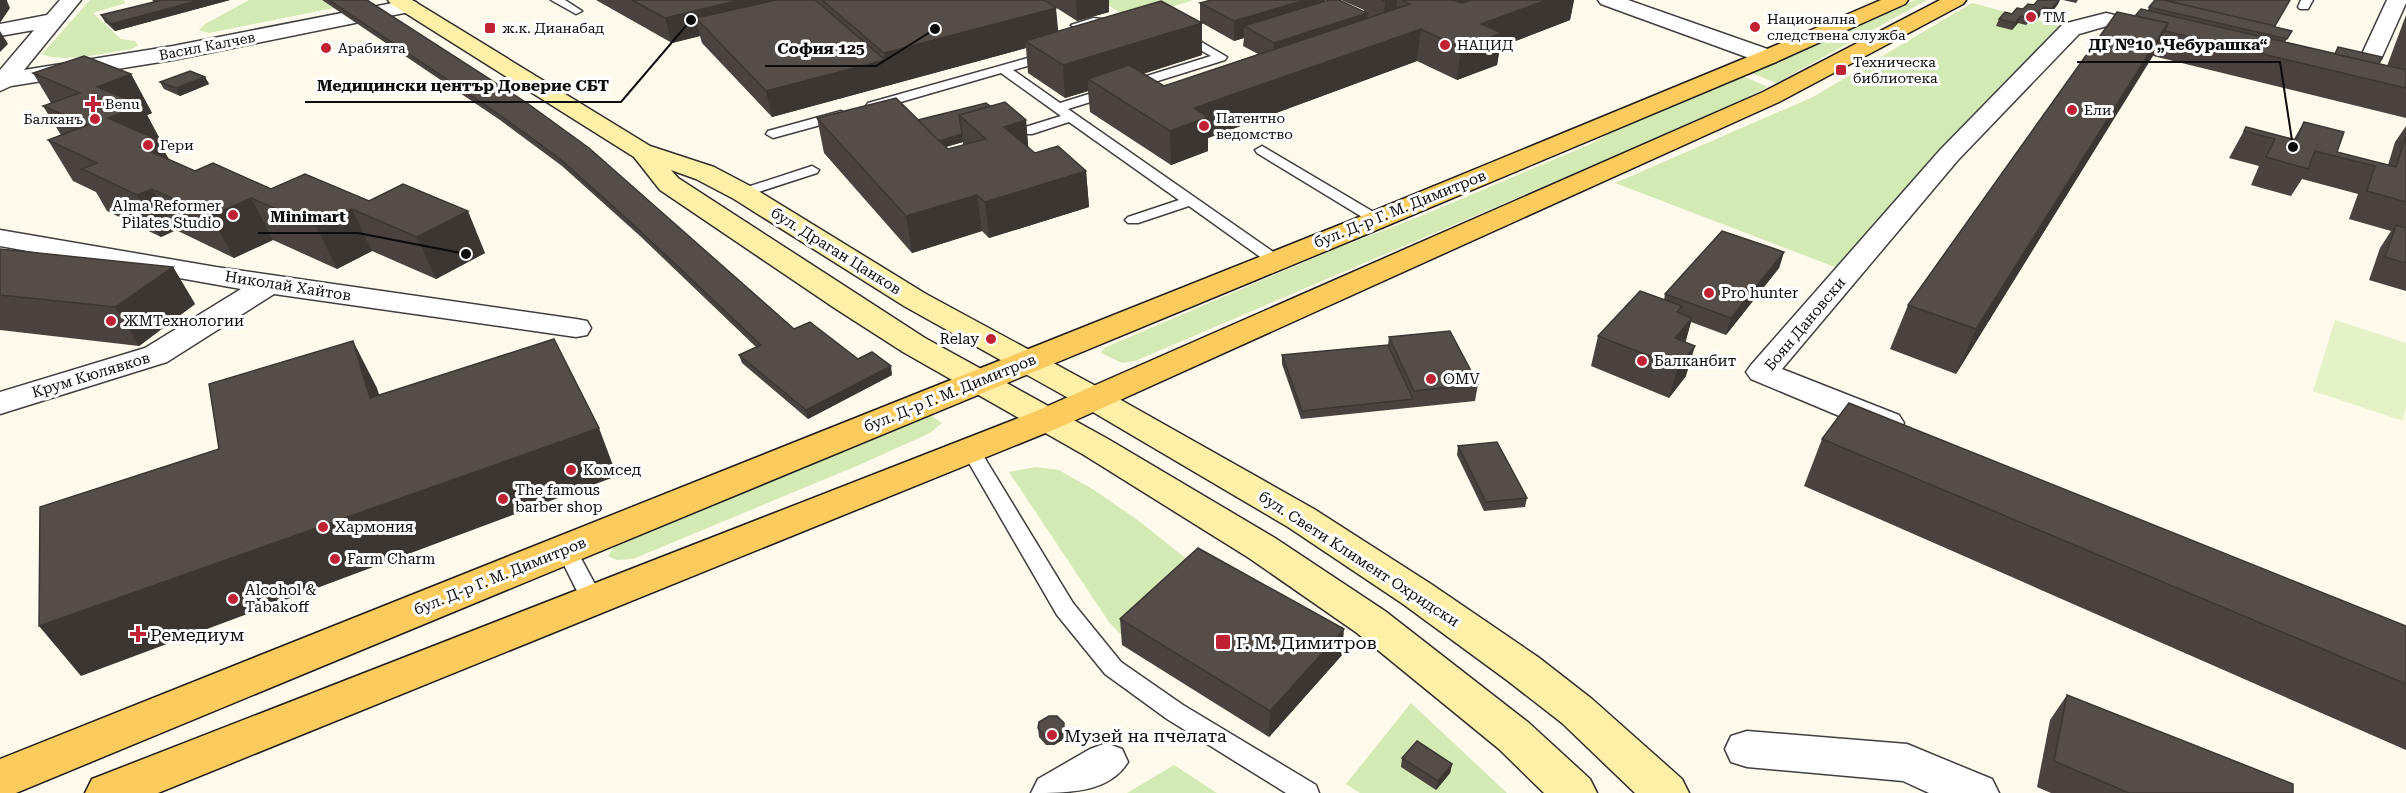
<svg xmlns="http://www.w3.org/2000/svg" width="2406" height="793" font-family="'Roboto Serif',serif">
  <rect width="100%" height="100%" fill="#fffaec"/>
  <g fill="#d4eab5">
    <path d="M90 0H123L126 3 93 13 121 39 135 41 138 45 132 49C109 52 62 64 42 54Z"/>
    <polygon points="249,0 322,0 334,8 209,33 199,30 205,24"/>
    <polygon points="1099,0 1194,0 1131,19"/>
    <polygon points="1915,0 1927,0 1776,83 1747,71"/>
    <polygon points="1972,3 2071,29 1848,272 1615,183 1813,97"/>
    <polygon points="1738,74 1768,87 1713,114 1135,361 1122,363 1101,353 1104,348 1335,249 1421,216 1593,143 1625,124"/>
    <polygon points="929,414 942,423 930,433 859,465 633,559 617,560 608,556 613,548 629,536"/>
    <polygon points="1036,467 1059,470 1094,490 1139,521 1193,564 1120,634 1109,622 1009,472"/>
    <polygon points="1411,703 1507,793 1360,793 1346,784"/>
    <polygon points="1174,765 1217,793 1127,793"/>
  </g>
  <polygon fill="#e5f1c7" points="2335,320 2406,343 2406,407 2403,421 2313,391"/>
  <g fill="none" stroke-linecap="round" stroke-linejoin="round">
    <g stroke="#3f3f3f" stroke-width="3">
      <g id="lane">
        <polygon points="551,0 565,0 582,11 576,14"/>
        <polygon points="2301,0 2313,0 2308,9 2300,9 2298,7"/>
        <polygon points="1093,18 1111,20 1117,23 1111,26 1093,24 1077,29 1071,25"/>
        <polygon points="1181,30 1227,57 1225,60 1068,109 1282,258 1284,261 1282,264 1270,264 1189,206 1138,223 1128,223 1125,220 1128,217 1179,200 1069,122 1032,134 1022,134 1020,131 1022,128 1061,116 1001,73 873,110 866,106 868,103 1049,52 1055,56 1053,59 1013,70 1060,103 1211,56 1177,37 1177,31"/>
        <polygon points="841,111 848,115 846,118 773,138 766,134 768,131"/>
        <polygon points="1262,146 1382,217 1385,220 1382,223 1372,223 1257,153 1255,150"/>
        <polygon points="812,166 819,170 817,173 743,197 736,193 738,190"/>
        <polygon points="971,445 978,447 1073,603 1121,662 1183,705 1316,785 1319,793 1286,793 1167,719 1105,674 1057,615 962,451 964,447"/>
        <polygon points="566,542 573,544 576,549 604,601 601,607 593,609 585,607 556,549 559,544"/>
      </g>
    </g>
    <g stroke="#3f3f3f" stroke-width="3">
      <g id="street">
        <polygon points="60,0 81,0 24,70 173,46 408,0 416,2 419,6 416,10 409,12 173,60 11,86 0,91 0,70 34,30 0,36 0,24 47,15"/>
        <polygon points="1598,0 1628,0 1776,52 1779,57 1776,62 1768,64 1760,62 1601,4"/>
        <polygon points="2387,0 2406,0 2406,3 2381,59 2373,61 2365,59 2362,54"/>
        <polygon points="2106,13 2163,26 2166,31 2163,36 2155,37 2107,26 2079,34 1958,160 1782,369 1899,415 1904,423 1899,431 1887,434 1875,431 1751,379 1746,372 1751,365 1940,150 2063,24"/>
        <polygon points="0,230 216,267 576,319 587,321 591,328 587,335 576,337 274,294 167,362 0,414 0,392 145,348 241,289 0,246"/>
        <polygon points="1747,731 1907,744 1992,779 1999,793 1929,793 1903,781 1747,767 1731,762 1725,749 1731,736"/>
        <path d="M1106 743 1122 749 1128 762C1109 793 1068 793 1031 793L1038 779 1090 749Z"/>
      </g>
    </g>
    <g stroke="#2e2e2e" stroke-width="3">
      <polygon id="secondary" points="388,0 412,0 650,146 714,167 752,187 926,294 1105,391 1314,509 1431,584 1538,657 1592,699 1682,779 1689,793 1635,793 1562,723 1508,681 1403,604 1288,527 1081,405 904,306 734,199 696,179 671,170 678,178 925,338 1108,439 1275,538 1385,611 1529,723 1590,779 1597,793 1544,793 1499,749 1357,633 1249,558 1084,455 903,352 836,309 660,190 634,157 391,4"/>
    </g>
    <g stroke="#1d1d1d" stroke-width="3">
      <g id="primary">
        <polygon points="1881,0 1908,0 1905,4 1776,62 1367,234 16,793 0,793 0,759 1347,222 1760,52"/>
        <polygon points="1940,0 1966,0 1963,4 1779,102 1058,428 158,793 85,793 92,779 1034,412 1763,92"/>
      </g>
    </g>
    <use href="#lane" fill="#fff" fill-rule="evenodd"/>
    <use href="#street" fill="#fff" fill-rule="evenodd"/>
    <use href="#secondary" fill="#ffefa7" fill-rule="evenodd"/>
    <use href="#primary" fill="#fccb5e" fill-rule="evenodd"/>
  </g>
  <g fill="#49423e" fill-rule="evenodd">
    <polygon points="152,0 230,0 115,31 105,22 101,15 154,2"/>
    <polygon points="322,0 367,0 794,329 892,375 808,419 742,363 739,355 756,347 640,236 562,166 500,120"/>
    <path d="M596 0H1109V12L1077 21 1052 5 1058 31 1200 22V3L1211 0H1325V1L1364 12V10L1341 0H1574L1570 20 1500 47 1497 65 1457 80 1417 61 1208 138V151L1171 165 1090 112 1088 91 1065 98 1028 73 1026 48 772 117 702 43 700 36 672 43ZM1202 23 1234 41 1244 38 1243 46 1258 54 1164 86 1143 74 1202 55Z"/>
    <polygon points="2063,0 2078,0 2076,3"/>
    <polygon points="2058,4 2049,16 2041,14 2037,20 2031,19 2026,25 2018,23 2012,30 1996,26 1999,19 2034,5"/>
    <polygon points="2149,7 2275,27 2292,31 2285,42 2334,54 2338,47 2379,64 2387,66 2406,15 2406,118 2153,56 1956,374 1890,349 1908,305 2135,16 2148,10"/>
    <polygon points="33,73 131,74 152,113 147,115 163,145 161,146 169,159 195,171 271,189 305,174 485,253 436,279 372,251 337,269 273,240 234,258 176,230 161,237 107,211 96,192 73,181 48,140 61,135 43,106 51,103"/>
    <polygon points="205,77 209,84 180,96 164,89 160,82"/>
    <path d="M990 106 1026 120 1028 148 1035 153 1086 171 1089 207 989 238 982 231 912 253 824 153 817 118 918 120ZM963 142V145L948 149 946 147Z"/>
    <polygon points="2304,122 2337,152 2388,165 2395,142 2406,126 2406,291 2369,280 2380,248 2391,231 2349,219 2358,194 2302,179 2291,196 2251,185 2259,166 2229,158 2246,127 2294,139"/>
    <polygon points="0,249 173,267 195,304 139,346 0,330"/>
    <polygon points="1784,252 1779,268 1726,335 1691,322 1685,342 1686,376 1669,398 1591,366 1598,336 1664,300 1665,294"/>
    <polygon points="1389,337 1478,384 1475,401 1301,419 1282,364 1282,355 1388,345"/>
    <polygon points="1822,439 2406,626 2406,750 1804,486"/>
    <polygon points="1458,446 1527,498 1525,507 1484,511 1457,455"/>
    <polygon points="1120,619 1342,655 1269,737 1122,645"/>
    <polygon points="2067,695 2293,793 2051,793 2037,787 2050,720"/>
    <polygon points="1064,723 1065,733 1064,739 1054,745 1046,745 1039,737 1038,728"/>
    <polygon points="1402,758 1452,764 1450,773 1436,790 1401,767"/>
  </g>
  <g fill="#3c3632">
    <polygon points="0,0 7,0 7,1 10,8 0,23"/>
    <polygon points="200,0 230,0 115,31 111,24"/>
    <polygon points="740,0 808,0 696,18 700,36 672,43 665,18"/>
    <polygon points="1076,0 1109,0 1109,12 1077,21"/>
    <polygon points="1305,0 1325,0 1324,13 1244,26 1244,38 1234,41 1234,21"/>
    <polygon points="1381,0 1397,0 1394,29 1382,33 1385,2"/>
    <polygon points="1441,0 1492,0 1438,26"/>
    <polygon points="1547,0 1574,0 1570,20 1500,47 1497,65 1457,80 1461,48 1481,24"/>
    <polygon points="2059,0 2060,0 2058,4 2049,16 2051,9"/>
    <polygon points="2044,7 2041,14 2037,20 2039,13"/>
    <polygon points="1056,8 1059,39 1025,41 1026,48 890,85 884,53"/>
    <polygon points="2034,12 2031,19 2026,25 2029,18"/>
    <polygon points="1367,13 1365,33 1274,63 1274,43"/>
    <polygon points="2021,16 2018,23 2012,30 2015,23"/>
    <polygon points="1202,23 1202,55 1101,87 1088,79 1088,91 1065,98 1063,65"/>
    <polygon points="2168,23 2150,60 1956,374 1976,329"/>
    <polygon points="1421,29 1417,61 1208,138 1208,151 1171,165 1170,131 1194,108"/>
    <polygon points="0,31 8,44 0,52"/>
    <polygon points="885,60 890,85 772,117 766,91"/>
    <polygon points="131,74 152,113 147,115 163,145 161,146 180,180 108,118 97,87"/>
    <polygon points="205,77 209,84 180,96 176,88"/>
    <polygon points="1026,120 1029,155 976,130"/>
    <polygon points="962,134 963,142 927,152 926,144"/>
    <polygon points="1086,171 1089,207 989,238 985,202"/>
    <polygon points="152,189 176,230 161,237 137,195"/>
    <polygon points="977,195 982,231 912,253 906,216"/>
    <polygon points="251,198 273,240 234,258 211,216"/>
    <polygon points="352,209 372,251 337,269 316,226"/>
    <polygon points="468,211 485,253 436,279 417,237"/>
    <polygon points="1784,252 1779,268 1726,335 1731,318"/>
    <polygon points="173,267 195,304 139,346 115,307"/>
    <polygon points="1692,318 1684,348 1675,338"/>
    <polygon points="353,341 377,388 395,446 370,398"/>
    <polygon points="1695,346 1686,376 1669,398 1678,367"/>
    <polygon points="891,366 892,375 808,419 806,410"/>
    <polygon points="599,428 617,476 81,676 39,626"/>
    <polygon points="1344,629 1342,655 1269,737 1270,711"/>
    <polygon points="1064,723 1065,733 1064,739 1054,745 1053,736"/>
    <polygon points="1452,764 1450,773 1436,790 1438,781"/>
  </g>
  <g fill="#554d48" stroke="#3c3632" stroke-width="1.5">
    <polygon points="157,0 200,0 111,24 101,15 158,1"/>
    <polygon points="329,0 367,0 527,103 589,148 794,329 810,322 858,359 872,352 891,366 806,410 739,355 761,345 637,228 559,158 497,113"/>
    <polygon points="632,0 740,0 665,18"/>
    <polygon points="776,0 815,0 885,60 766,91 696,18"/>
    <polygon points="822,0 1044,0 1056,8 884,53"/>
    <polygon points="1211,0 1305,0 1234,21 1200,3"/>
    <polygon points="1329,0 1339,0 1367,13 1274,43 1244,26"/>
    <polygon points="1402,0 1454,0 1462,3 1472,0 1547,0 1481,24 1502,33 1461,48 1421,29 1194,108 1208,117 1170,131 1088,79 1129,65 1164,86 1410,4"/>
    <polygon points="2038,0 2059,0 2051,9 2044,7 2039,13 2034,12 2029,18 2021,16 2015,23 1999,19 2005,12 2012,14 2017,8 2023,9 2028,4 2034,5"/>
    <polygon points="2155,0 2164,0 2275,25 2275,27 2292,31 2287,39 2149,7"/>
    <polygon points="2164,0 2290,0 2275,26"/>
    <polygon points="1161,1 1202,23 1063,65 1025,41"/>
    <polygon points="2141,9 2406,70 2406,88 2165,31 2168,23 2135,16"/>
    <polygon points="2117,12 2168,23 1976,329 1908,305"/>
    <polygon points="2338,47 2382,57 2379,64 2335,54"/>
    <polygon points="84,56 131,74 97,87 142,105 108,118 158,140 140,147 195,171 213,163 271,189 305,174 369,201 403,184 468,211 417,237 352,209 316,226 251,198 211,216 152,189 137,195 82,169 97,163 48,140 88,125 43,106 80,93 33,73"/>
    <polygon points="190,71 205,77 176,88 160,82"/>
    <polygon points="896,98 948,149 986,139 959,115 1005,102 1026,120 1004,127 1035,153 1058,146 1086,171 985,202 977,195 906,216 817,118"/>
    <polygon points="986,103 990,106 959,115 962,134 939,141 918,120"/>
    <polygon points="2304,122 2344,132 2337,152 2396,167 2406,136 2406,202 2367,191 2375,166 2315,151 2308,169 2266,157 2275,139 2244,131 2246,127 2296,140"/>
    <polygon points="2396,225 2406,228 2406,263 2385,257"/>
    <polygon points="1722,231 1784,252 1731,318 1665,294"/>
    <polygon points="0,249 173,267 115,307 0,295"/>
    <polygon points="1640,291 1682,306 1677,312 1692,318 1675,338 1695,346 1678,367 1598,336"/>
    <polygon points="1450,331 1478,384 1414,391 1389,337"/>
    <polygon points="554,339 599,428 39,626 40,507 219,449 209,384 353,341 370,398"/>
    <polygon points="1388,345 1413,399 1302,411 1282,355"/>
    <polygon points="1849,403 2406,626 2406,684 1822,439"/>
    <polygon points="1497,442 1527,498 1486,502 1458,446"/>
    <polygon points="1198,548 1344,629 1270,711 1120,619"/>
    <polygon points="2067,695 2293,784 2293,793 2129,793 2054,761"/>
    <polygon points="1049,716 1057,716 1064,723 1063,730 1053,736 1045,736 1038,728 1039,722"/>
    <polygon points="1417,741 1452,764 1438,781 1402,758"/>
  </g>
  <g fill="#c02133" stroke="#fff" stroke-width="2">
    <circle cx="2031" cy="17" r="6"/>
    <circle cx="1755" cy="27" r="6"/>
    <rect x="484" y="22" width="12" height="12" rx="3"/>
    <circle cx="1445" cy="45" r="6"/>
    <circle cx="326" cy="48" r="6"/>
    <rect x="1835" y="64" width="12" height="12" rx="3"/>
    <path d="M90 95h6v6h6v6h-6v6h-6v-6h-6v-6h6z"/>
    <circle cx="2072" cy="110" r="6"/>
    <circle cx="95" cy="119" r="6"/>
    <circle cx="1204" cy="126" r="6"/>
    <circle cx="148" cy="145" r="6"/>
    <circle cx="233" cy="215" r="6"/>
    <circle cx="1709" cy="293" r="6"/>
    <circle cx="111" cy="321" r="6"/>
    <circle cx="991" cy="339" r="6"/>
    <circle cx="1642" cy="361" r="6"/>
    <circle cx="1431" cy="379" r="6"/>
    <circle cx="571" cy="470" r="6"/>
    <circle cx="503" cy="499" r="6"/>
    <circle cx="323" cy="527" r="6"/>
    <circle cx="335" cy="559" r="6"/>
    <circle cx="233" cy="599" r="6"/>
    <path d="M135 625h6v6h6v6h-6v6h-6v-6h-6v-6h6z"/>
    <rect x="1215" y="634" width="16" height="16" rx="3"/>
    <circle cx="1052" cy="735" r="6"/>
  </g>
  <g text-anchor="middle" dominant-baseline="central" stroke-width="6" stroke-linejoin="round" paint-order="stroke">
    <g font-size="14" fill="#0c0c0c" stroke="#fff" text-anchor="start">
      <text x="2043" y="17">TM</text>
      <text x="1767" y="19">Национална<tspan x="1767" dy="16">следствена служба</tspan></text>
      <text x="502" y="28">ж.к. Дианабад</text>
      <text x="1457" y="45">НАЦИД</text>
      <text x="338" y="48">Арабията</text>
      <text x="1853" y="62">Техническа<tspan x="1853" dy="16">библиотека</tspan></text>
      <text x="105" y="104">Benu</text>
      <text x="2084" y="110">Ели</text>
      <text x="1216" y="118">Патентно<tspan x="1216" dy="16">ведомство</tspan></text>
      <text x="83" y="119" text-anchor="end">Балканъ</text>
      <text x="160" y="145">Гери</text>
    </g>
    <g font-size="14" fill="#0c0c0c" stroke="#fff">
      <text transform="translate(207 46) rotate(-11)">Васил Калчев</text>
    </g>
    <g font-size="15" fill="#0c0c0c" stroke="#fff" text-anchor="start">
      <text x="221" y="206" text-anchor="end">Alma Reformer<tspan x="221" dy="17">Pilates Studio</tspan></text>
      <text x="1721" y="293">Pro hunter</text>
      <text x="123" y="321">ЖМТехнологии</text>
      <text x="979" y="339" text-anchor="end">Relay</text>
      <text x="1654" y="361">Балканбит</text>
      <text x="1443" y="379">OMV</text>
      <text x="583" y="470">Комсед</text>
      <text x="515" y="490">The famous<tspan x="515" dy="17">barber shop</tspan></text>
      <text x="335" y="527">Хармония</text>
      <text x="347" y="559">Farm Charm</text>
      <text x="245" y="590">Alcohol &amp;<tspan x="245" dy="17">Tabakoff</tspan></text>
    </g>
    <g font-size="15" fill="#0c0c0c" stroke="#fff">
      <text transform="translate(1400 209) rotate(-22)">бул. Д-р Г. М. Димитров</text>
      <text transform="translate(836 251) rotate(32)">бул. Драган Цанков</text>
      <text transform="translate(288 286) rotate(9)">Николай Хайтов</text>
      <text transform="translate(1805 324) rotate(-50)">Боян Дановски</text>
      <text transform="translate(91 375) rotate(-17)">Крум Кюлявков</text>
      <text transform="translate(950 393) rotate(-22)">бул. Д-р Г. М. Димитров</text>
      <text transform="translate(1359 559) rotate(33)">бул. Свети Климент Охридски</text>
      <text transform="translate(500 576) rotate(-22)">бул. Д-р Г. М. Димитров</text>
    </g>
    <g font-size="18" fill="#0c0c0c" stroke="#fff" text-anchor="start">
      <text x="150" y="634">Ремедиум</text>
      <text x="1236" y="642">Г. М. Димитров</text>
      <text x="1064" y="735">Музей на пчелата</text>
    </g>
  </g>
  <path fill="none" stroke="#0c0c0c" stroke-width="2" d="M2293 147L2280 62H2077M935 29L876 66H765M691 20L621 102H305M466 254L358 233H258"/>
  <g fill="#0c0c0c" stroke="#fff" stroke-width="2">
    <circle cx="2293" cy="147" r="6"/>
    <circle cx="935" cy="29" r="6"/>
    <circle cx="691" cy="20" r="6"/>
    <circle cx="466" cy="254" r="6"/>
  </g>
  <g font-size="16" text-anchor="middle" font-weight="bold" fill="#0c0c0c" stroke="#fff" stroke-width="6" stroke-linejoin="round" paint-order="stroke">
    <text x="2178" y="50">ДГ №10 „Чебурашка“</text>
    <text x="821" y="54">София 125</text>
    <text x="463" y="91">Медицински център Доверие СБТ</text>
    <text x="308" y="222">Minimart</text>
  </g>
</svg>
